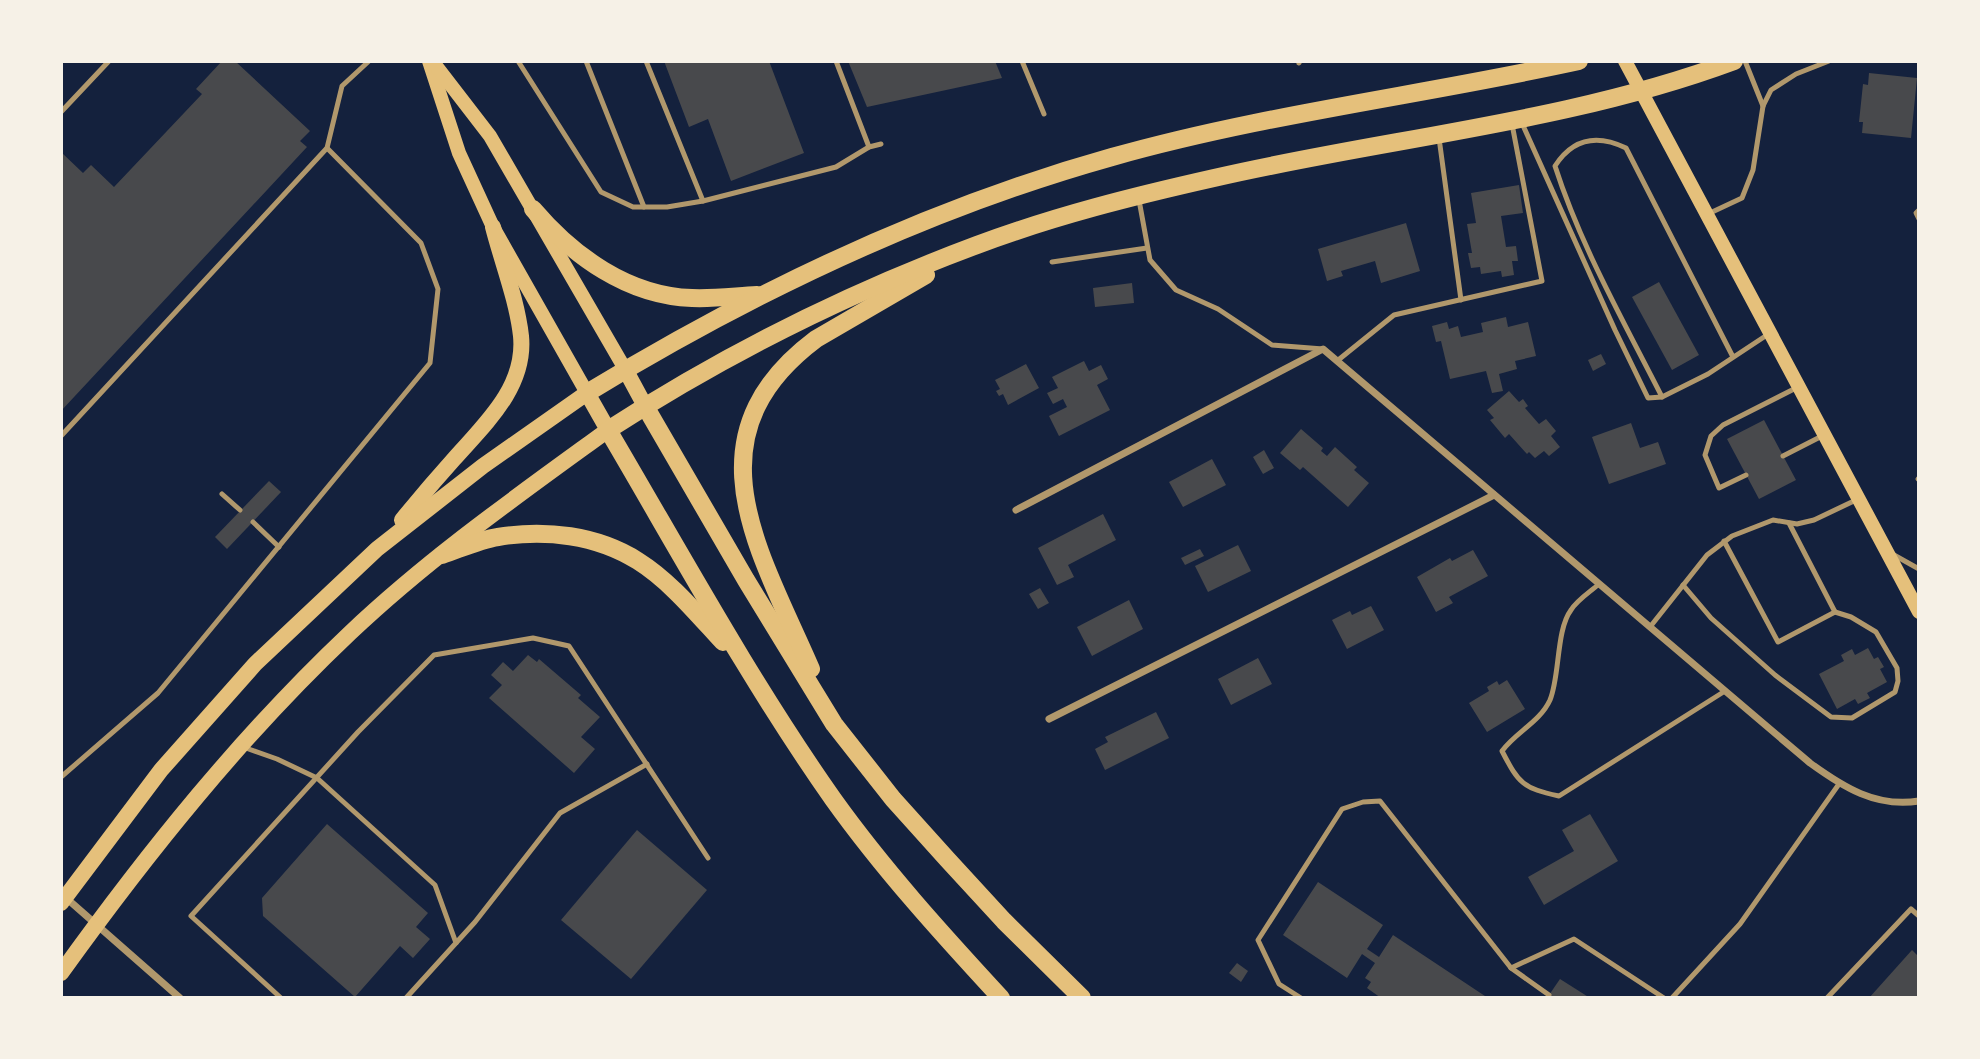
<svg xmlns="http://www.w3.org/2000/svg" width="1980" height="1059" font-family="Barlow,sans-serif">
  <rect width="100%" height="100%" fill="#14213d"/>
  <g fill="#48494c">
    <polygon points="222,61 235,61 310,131 300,141 307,147 61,411 61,152 83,173 91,165 114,187 202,94 196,89"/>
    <polygon points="664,61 769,61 804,153 731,181 708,119 689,127"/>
    <polygon points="848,61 995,61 1002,78 867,107"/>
    <polygon points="1869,73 1917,78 1911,138 1862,133 1863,122 1859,122 1863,84 1868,85"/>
    <polygon points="1519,185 1523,213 1501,216 1506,247 1516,246 1518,261 1512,261 1514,275 1502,277 1501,271 1481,274 1480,267 1471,268 1468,253 1472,253 1467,224 1476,223 1471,193"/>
    <polygon points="1406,223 1420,271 1381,283 1375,261 1341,271 1343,276 1327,281 1318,249"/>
    <polygon points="1659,282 1699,355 1672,370 1632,297"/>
    <polygon points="1132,283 1134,303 1095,307 1093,288"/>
    <polygon points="1506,317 1508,327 1528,322 1536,356 1515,361 1517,369 1499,374 1503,391 1492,393 1486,371 1450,379 1441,341 1436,342 1432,326 1447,322 1449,329 1458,326 1461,337 1483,332 1481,323"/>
    <polygon points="1601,354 1606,364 1593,371 1588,360"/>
    <polygon points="1084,361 1089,371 1101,365 1108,379 1097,385 1110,410 1059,436 1049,416 1067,407 1063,399 1053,404 1047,393 1058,388 1052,377"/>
    <polygon points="1026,364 1039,388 1008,405 1003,394 999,396 996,391 1000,389 995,380"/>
    <polygon points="1509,391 1519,402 1523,399 1528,406 1525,408 1539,424 1546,419 1556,431 1551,436 1560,447 1549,456 1544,451 1535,458 1529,452 1527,454 1509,434 1505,438 1490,420 1494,418 1487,410"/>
    <polygon points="1764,420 1796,480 1759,499 1727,439"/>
    <polygon points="1631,423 1640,448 1658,442 1666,464 1609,484 1592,437"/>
    <polygon points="1301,429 1323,448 1321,451 1327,456 1335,447 1357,467 1354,470 1369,483 1348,507 1303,467 1300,470 1280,453"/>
    <polygon points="1264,450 1274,468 1263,474 1253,457"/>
    <polygon points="1212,459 1226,485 1183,507 1169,482"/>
    <polygon points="269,481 281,492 227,549 215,537"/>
    <polygon points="1103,514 1116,540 1068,565 1074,577 1057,585 1038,548"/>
    <polygon points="1238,545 1251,571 1208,592 1195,566"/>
    <polygon points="1200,549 1204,556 1185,565 1181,558"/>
    <polygon points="1473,550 1488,576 1449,597 1453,603 1436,612 1417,577 1450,558 1452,561"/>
    <polygon points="1040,588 1049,603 1038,609 1029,594"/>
    <polygon points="1129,600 1143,629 1092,656 1077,627"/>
    <polygon points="1371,606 1384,630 1347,649 1332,620 1350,611 1352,615"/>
    <polygon points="1868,648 1874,659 1878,657 1884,667 1880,669 1887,682 1867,693 1870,698 1858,704 1855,699 1837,709 1819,674 1844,661 1841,655 1852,649 1855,655"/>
    <polygon points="528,655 537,662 539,659 581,695 578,698 600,717 581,737 595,749 574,773 489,698 502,685 491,675 503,662 513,671"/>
    <polygon points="1258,658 1272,684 1231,705 1218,679"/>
    <polygon points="1507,680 1525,709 1487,732 1469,703 1489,691 1487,687 1497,681 1499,685"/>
    <polygon points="1156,712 1169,738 1105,770 1095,749 1108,742 1105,737"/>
    <polygon points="1590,814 1618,861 1544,905 1528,877 1574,851 1562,830"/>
    <polygon points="327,824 428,913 416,927 430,939 413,958 400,946 355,997 263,916 262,898"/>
    <polygon points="637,830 707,890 631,979 561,920"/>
    <polygon points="1318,882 1383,925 1367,949 1379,957 1393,935 1488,998 1381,998 1367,988 1371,982 1365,978 1375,963 1362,954 1347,978 1283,935"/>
    <polygon points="1912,950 1919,957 1919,998 1869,998"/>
    <polygon points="1237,963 1248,971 1241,982 1229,973"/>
    <polygon points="1560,979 1590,998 1547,998"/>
  </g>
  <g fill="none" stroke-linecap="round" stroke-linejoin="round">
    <g stroke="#b1986c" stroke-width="5">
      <polyline points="518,61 601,192 633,207 667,207 703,201 836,167 869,147 881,144"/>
      <polyline points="586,61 644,207"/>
      <polyline points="646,61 703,201"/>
      <polyline points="836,61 869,147"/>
      <polyline points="1022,61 1044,114"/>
      <polyline points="1745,61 1763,106"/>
      <polyline points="1299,63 1300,61"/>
      <polyline points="61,112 109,61"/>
      <polyline points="1521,121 1615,330 1648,398 1662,397"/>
      <polyline points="1439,138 1461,300"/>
      <polyline points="1139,200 1150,260 1176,290 1218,309 1272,345 1323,349"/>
      <polyline points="1919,210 1916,213 1919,219"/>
      <polyline points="1710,213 1742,198 1753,170 1763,106 1771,90 1796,74 1829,61"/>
      <polyline points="1052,262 1147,248"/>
      <path d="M1733 357 1626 148C1597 134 1573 138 1555 166 1581 247 1624 322 1662 397L1708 374 1770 333"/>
      <polyline points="1337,361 1394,315 1542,281 1512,124"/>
      <polyline points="61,436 327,148 342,86 369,61"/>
      <polyline points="1783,456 1824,435"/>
      <polyline points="1746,475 1719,488 1705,455 1711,436 1723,425 1798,387"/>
      <polyline points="1918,479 1919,478"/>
      <polyline points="222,494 240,510"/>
      <polyline points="253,522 279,547"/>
      <polyline points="1724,541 1778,642 1835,612 1789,523"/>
      <polyline points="1894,555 1919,569"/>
      <path d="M1599 584C1590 592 1577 600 1571 610 1556 630 1560 676 1550 700 1540 722 1516 732 1502 751 1519 784 1523 788 1559 796L1725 691"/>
      <polyline points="1683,585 1711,618 1775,675 1831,717 1852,718 1895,692 1898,681 1897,668 1876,632 1851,617 1835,612"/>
      <polyline points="1650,627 1707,555 1732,536 1773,520 1797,524 1814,520 1856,500"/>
      <polyline points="243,747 277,759 317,778 435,885 456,943"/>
      <polyline points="61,777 158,693 430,363 438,289 421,243 327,148"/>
      <polyline points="1511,968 1549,995"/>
      <polyline points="281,998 191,916 358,732 434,655 533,638 569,646 708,858"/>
      <polyline points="406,998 475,922 560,813 647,764"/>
      <polyline points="1301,998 1279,984 1258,940 1342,809 1363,802 1380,801 1511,968 1574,939 1664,998"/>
      <polyline points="1672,998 1740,924 1839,784"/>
      <polyline points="1827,998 1911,909 1919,916"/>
    </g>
    <g stroke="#b1986c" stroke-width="7">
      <path d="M1016 510 1323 349 1810 763C1843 787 1876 808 1919 801"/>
      <polyline points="1049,719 1494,495"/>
      <polyline points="65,897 180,998"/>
    </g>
    <g stroke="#e5c07b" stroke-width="14">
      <polyline points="429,61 459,153 493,227 587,393"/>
      <polyline points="1625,61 1919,612"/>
      <polyline points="433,62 490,136 625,369"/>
    </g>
    <g stroke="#e5c07b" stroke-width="16">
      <polyline points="625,369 645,406"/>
      <path d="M402 520C419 499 436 479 454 459 485 424 526 387 521 336 517 300 502 262 493 227"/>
      <path d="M61 903 161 770 255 664 377 549 483 466 587 393 608 430C520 494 429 558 350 633 241 736 148 852 61 973"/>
    </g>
    <g stroke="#e5c07b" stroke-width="18">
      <path d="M533 209C573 256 628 296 692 298 714 299 736 296 757 295"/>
      <path d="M587 393C751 293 926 209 1112 157 1264 114 1424 95 1579 61"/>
      <polyline points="645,406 746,580 834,724 893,799 947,859 1004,921 1082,998"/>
      <path d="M442 555C460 549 479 540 498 537 545 529 597 535 638 561 670 581 697 614 723 642"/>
      <path d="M811 669C760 551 685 437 816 339L926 275"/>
      <path d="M1001 998C942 934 883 869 833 799 750 681 681 554 608 430 724 355 848 293 977 245 1054 216 1134 196 1214 178 1386 138 1567 123 1734 61"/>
    </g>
  </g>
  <rect width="1980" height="1059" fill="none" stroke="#f6f1e7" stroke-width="126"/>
</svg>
